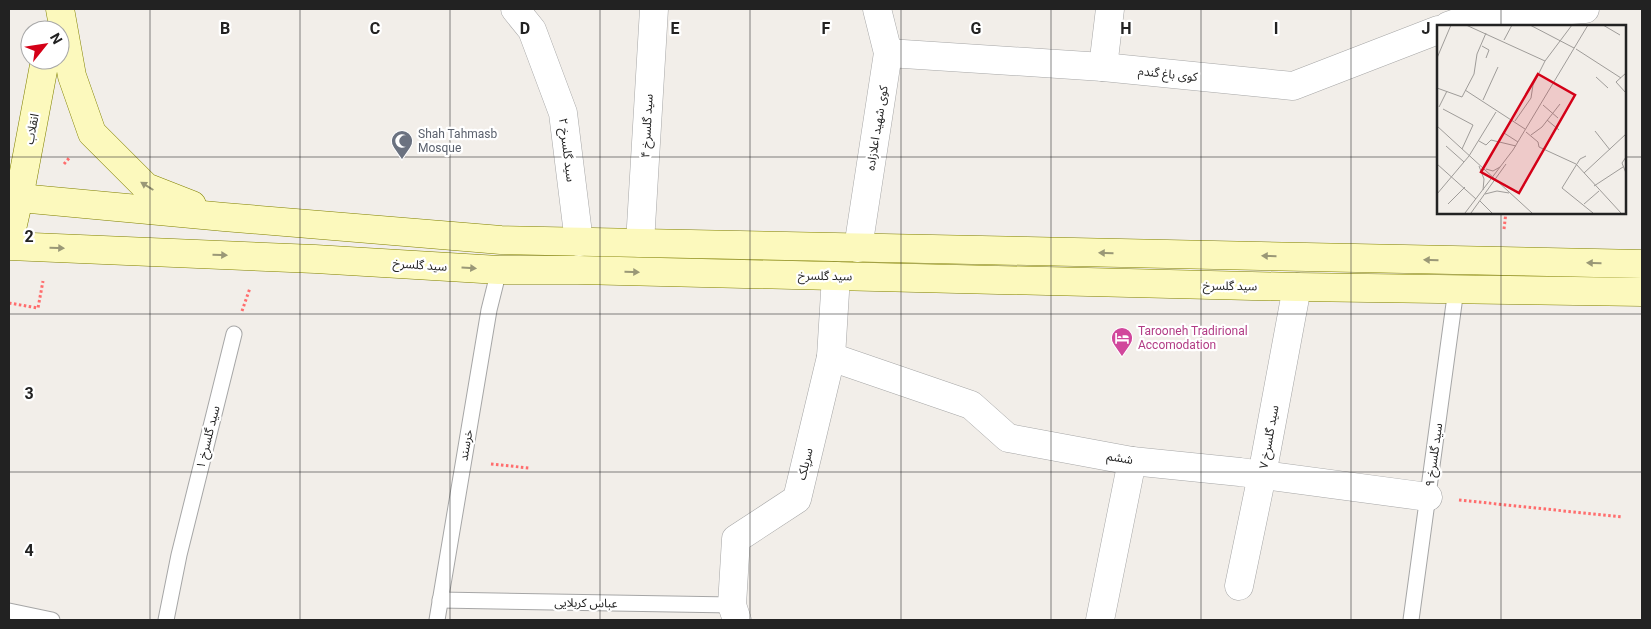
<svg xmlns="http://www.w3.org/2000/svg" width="1651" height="629" font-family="Roboto,'Noto Sans Arabic',sans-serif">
  <rect width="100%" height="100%" fill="#f2eee9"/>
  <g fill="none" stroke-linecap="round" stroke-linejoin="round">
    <g stroke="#a6a6a6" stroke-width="17">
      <g id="lane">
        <polyline points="440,600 732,605"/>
        <polyline points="9,611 52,620"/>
        <polyline points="166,620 179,555 234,334"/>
        <polyline points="437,620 489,310 499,270"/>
        <polyline points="1411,620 1456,289"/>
      </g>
    </g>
    <g stroke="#a6a6a6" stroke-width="29">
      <g id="street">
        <polyline points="515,9 532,30 563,113 579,242"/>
        <polyline points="1448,26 1473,17 1585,9"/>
        <polyline points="888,53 1103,67 1293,86 1438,30"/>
        <polyline points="1103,67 1110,9"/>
        <polyline points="640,243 654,9"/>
        <polyline points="858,248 888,53 877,9"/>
        <polyline points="831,357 971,405 1008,438 1132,461 1240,472 1428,497"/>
        <polyline points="1239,586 1262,475 1297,287"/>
        <polyline points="737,620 732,605 736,539 797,499 831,357 836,276"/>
        <polyline points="1100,620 1132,461"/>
      </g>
    </g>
    <g stroke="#818100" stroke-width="29">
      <g id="secondary">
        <polyline points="60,9 72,76 92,133 146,187 192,205"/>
        <polyline points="9,197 224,217 501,240 1642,264"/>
        <polyline points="9,242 19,198 45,60"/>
        <polyline points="9,246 315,259 499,270 578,270 1297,287 1642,292"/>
      </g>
    </g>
    <g stroke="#ff6d6d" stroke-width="3" stroke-dasharray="2.5 2.5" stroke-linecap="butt">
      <polyline points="64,164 70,157"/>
      <polyline points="1504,229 1506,212"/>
      <polyline points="9,303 38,308 43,281"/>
      <polyline points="242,311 250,288"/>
      <polyline points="491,464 529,468"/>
      <polyline points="1459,500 1622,517"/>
    </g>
    <use href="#lane" stroke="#fff" stroke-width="15"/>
    <use href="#street" stroke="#fff" stroke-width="28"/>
    <use href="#secondary" stroke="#fcf9bd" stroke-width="28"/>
  </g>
  <defs><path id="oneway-solid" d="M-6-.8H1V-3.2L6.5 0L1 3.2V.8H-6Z" transform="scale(1.25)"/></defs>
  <g fill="#9a9877">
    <use href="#oneway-solid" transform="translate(147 186) rotate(-148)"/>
    <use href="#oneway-solid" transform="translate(57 248) rotate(2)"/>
    <use href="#oneway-solid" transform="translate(1106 253) rotate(-179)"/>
    <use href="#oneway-solid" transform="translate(220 255) rotate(2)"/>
    <use href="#oneway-solid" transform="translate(1269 256) rotate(-179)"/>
    <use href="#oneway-solid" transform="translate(1431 260) rotate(-179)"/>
    <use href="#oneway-solid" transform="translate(1594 263) rotate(-179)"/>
    <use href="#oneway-solid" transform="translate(469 268) rotate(4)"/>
    <use href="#oneway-solid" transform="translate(632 272) rotate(1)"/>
  </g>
  <path fill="none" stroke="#222" stroke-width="1" stroke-opacity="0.55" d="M150 9V620M300 9V620M450 9V620M600 9V620M750 9V620M901 9V620M1051 9V620M1201 9V620M1351 9V620M1501 9V26M9 157H1438M1625 157H1642M1501 212V620M9 314H1642M9 472H1642"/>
  <defs>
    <g id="mosque-pin" transform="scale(1.125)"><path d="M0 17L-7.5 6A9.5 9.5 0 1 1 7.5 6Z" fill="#6b7280" stroke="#fff"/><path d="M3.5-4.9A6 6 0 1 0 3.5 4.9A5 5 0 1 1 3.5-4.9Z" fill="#fff"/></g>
    <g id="hotel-pin" transform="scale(1.125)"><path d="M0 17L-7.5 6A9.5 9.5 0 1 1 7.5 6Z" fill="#d1479c" stroke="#fff"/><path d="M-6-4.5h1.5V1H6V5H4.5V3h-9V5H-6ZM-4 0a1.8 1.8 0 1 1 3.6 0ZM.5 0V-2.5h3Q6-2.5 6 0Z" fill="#fff"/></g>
  </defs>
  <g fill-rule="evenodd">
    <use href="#mosque-pin" x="402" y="141"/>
    <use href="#hotel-pin" x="1122" y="338"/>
  </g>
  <g text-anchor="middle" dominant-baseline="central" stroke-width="4.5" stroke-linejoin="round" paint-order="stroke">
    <g font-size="12" fill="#222" stroke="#fff">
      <text transform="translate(1168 74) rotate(6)">کوی باغ گندم</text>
      <text transform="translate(647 126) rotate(-87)">سید گلسرخ ۴</text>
      <text transform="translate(877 128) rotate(-81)">کوی شهید اعلازاده</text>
      <text transform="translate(32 129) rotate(-79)">انقلاب</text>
      <text transform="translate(567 150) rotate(83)">سید گلسرخ ۲</text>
      <text transform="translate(420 265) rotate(4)">سید گلسرخ</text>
      <text transform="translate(825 276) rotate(1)">سید گلسرخ</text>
      <text transform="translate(1230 286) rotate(1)">سید گلسرخ</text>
      <text transform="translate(208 437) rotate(-76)">سید گلسرخ ۱</text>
      <text transform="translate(1269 437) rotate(-80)">سید گلسرخ ۷</text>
      <text transform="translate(466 445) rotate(-80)">خرسند</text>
      <text transform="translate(1434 455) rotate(-82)">سید گلسرخ ۹</text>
      <text transform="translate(1120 458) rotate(10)">ششم</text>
      <text transform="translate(805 464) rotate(-76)">سرپلک</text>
      <text transform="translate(586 603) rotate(1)">عباس کربلایی</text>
    </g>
    <g font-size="12" fill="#5b616d" stroke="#fff" text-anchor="start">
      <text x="418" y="134">Shah Tahmasb<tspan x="418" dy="14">Mosque</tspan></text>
    </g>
    <g font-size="12" fill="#b23c85" stroke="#fff" text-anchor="start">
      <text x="1138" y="331">Tarooneh Tradirional<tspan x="1138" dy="14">Accomodation</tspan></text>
    </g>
  </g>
  <g transform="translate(1437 25)">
    <rect width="189" height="189" fill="#f2eee9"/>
    <path fill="none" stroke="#9f9c99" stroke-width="1" d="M29 0 108 36M93 0 137 23M166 0 183 10M67 15 75 0M45 21 52 25 49 33M139 24 184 53M0 33 14 0M189 48 179 57 189 68M159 52 171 63M0 63 25 72 37 49 40 29 49 8M28 65 88 104M46 75 61 42M106 80 121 93M2 82 10 66M6 84 36 100 25 124M110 95 122 105M78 96 94 73 96 60 108 36 135 0M0 101 95 188M158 106 173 125M89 107 101 117 102 122 139 139 184 188M67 108 81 117M94 110 105 102 123 79M42 116 49 120 54 115 79 121M9 121 27 137M149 131 143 134 125 163 156 188M189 132 185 138 189 148M0 139 39 174M42 141 47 154 46 165M49 144 56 146 63 142M147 148 189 109M157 161 186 142M0 169 32 131 59 87M48 169 60 166 72 168M43 176 55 188M11 179 28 162M147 179 162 166M28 188 76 125 151 0M34 188 69 139"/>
    <path fill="#d40017" fill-opacity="0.15" stroke="#d40017" stroke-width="2.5" d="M101 49 138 70 82 168 44 147Z"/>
    <rect width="189" height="189" fill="none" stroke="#222" stroke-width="2.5"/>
  </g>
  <g font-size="16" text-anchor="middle" font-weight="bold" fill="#222" stroke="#fff" stroke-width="4.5" stroke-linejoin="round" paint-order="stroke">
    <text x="225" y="34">B</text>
    <text x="375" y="34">C</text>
    <text x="525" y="34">D</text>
    <text x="675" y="34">E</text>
    <text x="826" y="34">F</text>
    <text x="976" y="34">G</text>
    <text x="1126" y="34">H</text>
    <text x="1276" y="34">I</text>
    <text x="1426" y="34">J</text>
    <text x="29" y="242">2</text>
    <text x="29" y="399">3</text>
    <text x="29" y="556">4</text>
  </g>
  <rect width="1651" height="629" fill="none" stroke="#222222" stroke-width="20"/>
  <g transform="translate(45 45) rotate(60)"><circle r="24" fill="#ffffff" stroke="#a7a7a7"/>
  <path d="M0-4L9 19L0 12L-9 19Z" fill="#d40017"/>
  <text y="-8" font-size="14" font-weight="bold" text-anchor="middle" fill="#222222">N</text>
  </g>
</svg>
